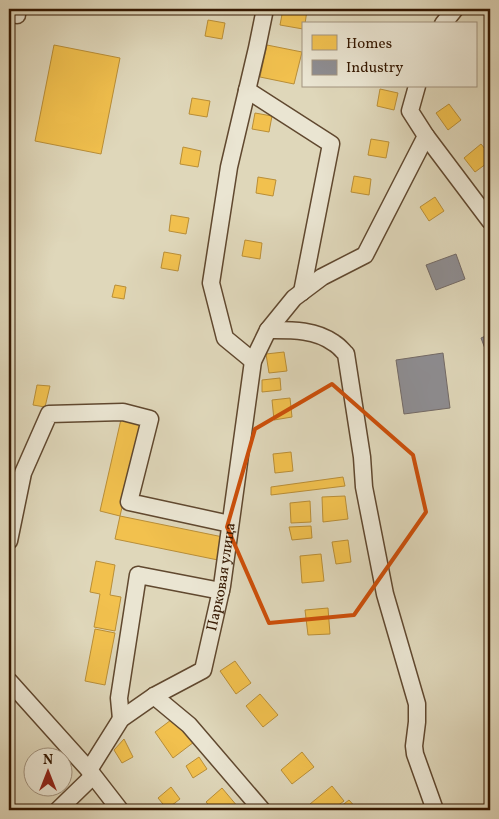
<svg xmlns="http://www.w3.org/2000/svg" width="499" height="819" font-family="Vollkorn,serif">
  <rect width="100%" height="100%" fill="#dfd7ba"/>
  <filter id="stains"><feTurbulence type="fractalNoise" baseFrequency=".004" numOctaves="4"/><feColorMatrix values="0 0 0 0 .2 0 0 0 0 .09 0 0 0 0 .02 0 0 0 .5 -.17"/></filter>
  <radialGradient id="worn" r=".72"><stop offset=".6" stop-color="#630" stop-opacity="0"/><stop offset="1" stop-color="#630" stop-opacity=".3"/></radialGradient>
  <g fill="#f2c14e" stroke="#b98e37">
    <polygon points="283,9 307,10 305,24 303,24 303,29 280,25"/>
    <polygon points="208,20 225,23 222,39 205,36"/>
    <polygon points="54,45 120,58 101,154 35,141"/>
    <polygon points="267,45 302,52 294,84 260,77"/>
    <polygon points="380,89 398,93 394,110 377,106"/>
    <polygon points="192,98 210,101 207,117 189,114"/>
    <polygon points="449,104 461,120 448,130 436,113"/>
    <polygon points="255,113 272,116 269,132 252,129"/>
    <polygon points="371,139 389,142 386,158 368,155"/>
    <polygon points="481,144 490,155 490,161 475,172 464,158"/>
    <polygon points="183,147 201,151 198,167 180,164"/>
    <polygon points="354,176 371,179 369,195 351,192"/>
    <polygon points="258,177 276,180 273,196 256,193"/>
    <polygon points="435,197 444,211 429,221 420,207"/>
    <polygon points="171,215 189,218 186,234 169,231"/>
    <polygon points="245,240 262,243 260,259 242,256"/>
    <polygon points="164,252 181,255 178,271 161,268"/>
    <polygon points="115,285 126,287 124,299 112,297"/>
    <polygon points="284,352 287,371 269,373 266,354"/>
    <polygon points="280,378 281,390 262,392 262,380"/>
    <polygon points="37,385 50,386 45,407 33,405"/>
    <polygon points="290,398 292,417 274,420 272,400"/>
    <polygon points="122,415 142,420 120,516 100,511"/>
    <polygon points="291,452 293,471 275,473 273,454"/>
    <polygon points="343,477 345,486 271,495 271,487"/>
    <polygon points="345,496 348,519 323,522 322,497"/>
    <polygon points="310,501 311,522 291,523 290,503"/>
    <polygon points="120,516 223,537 218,560 115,539"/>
    <polygon points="311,526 312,538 292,540 289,527"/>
    <polygon points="348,540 351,562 336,564 332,542"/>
    <polygon points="321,554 324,581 302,583 300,556"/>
    <polygon points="96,561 115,565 110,595 121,597 115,631 94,627 100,594 90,592"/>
    <polygon points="328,608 330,634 308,635 305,610"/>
    <polygon points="95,629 115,633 105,685 85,681"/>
    <polygon points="235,661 251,683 236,694 220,671"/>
    <polygon points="260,694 278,715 263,727 246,706"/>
    <polygon points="175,717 194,742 173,758 155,732"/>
    <polygon points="124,739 133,757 122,763 114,750"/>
    <polygon points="302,752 314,767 292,784 281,770"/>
    <polygon points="199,757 207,769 193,778 186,766"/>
    <polygon points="332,786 344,801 332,810 316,810 310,804"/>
    <polygon points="171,787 180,799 167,809 158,798"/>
    <polygon points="222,788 238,807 234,810 213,810 206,802"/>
    <polygon points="349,800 358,810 336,810"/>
  </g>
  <g fill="#8d8d92" stroke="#736a66">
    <polygon points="456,254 465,279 436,290 426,265"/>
    <polygon points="490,334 490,353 487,354 481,338"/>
    <polygon points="443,353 450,408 404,414 396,360"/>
  </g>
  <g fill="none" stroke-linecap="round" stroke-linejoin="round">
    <g stroke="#60482f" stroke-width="19">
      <g id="minor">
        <polyline points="17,9 17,15"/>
        <polyline points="443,24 455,9"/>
        <polyline points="247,90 331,144 302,292"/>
        <polyline points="426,136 490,221"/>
        <path d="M268 330C290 330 315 329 334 343 339 346 342 350 346 354L362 457 364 487 385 594 417 704V722L414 746 415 754 435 810"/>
        <polyline points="253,361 225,338 211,283 229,167 257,48 265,9"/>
        <polyline points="9,541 23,473 49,414 123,412 150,419 129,502 230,524"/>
        <polyline points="9,681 89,770 120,810"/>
        <polyline points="154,696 189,725 262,810"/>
        <polyline points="121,719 119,698 138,575 221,591"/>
        <path id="s1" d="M89 770 121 719 154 696 203 670 222 586 253 361 268 330 294 298 322 277 365 255 426 136 410 111 417 86"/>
        <polyline points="58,810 93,776"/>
      </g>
    </g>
    <use href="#minor" stroke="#eae5d2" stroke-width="16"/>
  </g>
  <path fill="none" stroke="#cd4f0a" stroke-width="4" stroke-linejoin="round" d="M332 384 413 455 426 512 354 615 269 623 227 527 255 429Z"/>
  <g text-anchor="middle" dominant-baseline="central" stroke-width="5" stroke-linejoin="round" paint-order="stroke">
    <g font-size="15" fill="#351801" stroke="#eae5d2">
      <text stroke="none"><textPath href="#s1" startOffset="251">Парковая улица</textPath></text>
    </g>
  </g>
  <rect width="499" height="819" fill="none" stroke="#dfd7ba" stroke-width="30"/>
  <rect x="10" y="10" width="479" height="799" fill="none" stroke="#351801" stroke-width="2.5"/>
  <rect x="15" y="15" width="469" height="789" fill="none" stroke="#351801"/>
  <rect x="302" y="22" width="175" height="65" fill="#eae5d2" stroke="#a2937e"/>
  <rect x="312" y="35" width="25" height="15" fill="#f2c14e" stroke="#a2937e"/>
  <text x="346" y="48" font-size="15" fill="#351801">Homes</text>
  <rect x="312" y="60" width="25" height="15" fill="#8d8d92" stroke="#a2937e"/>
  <text x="346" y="72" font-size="15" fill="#351801">Industry</text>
  <g transform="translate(48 772)"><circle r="24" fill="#eae5d2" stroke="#a2937e"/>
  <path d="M0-4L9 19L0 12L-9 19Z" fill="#8f2418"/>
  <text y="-8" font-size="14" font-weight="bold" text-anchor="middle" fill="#351801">N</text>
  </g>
  <rect width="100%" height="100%" filter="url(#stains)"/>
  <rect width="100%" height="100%" fill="url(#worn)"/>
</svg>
